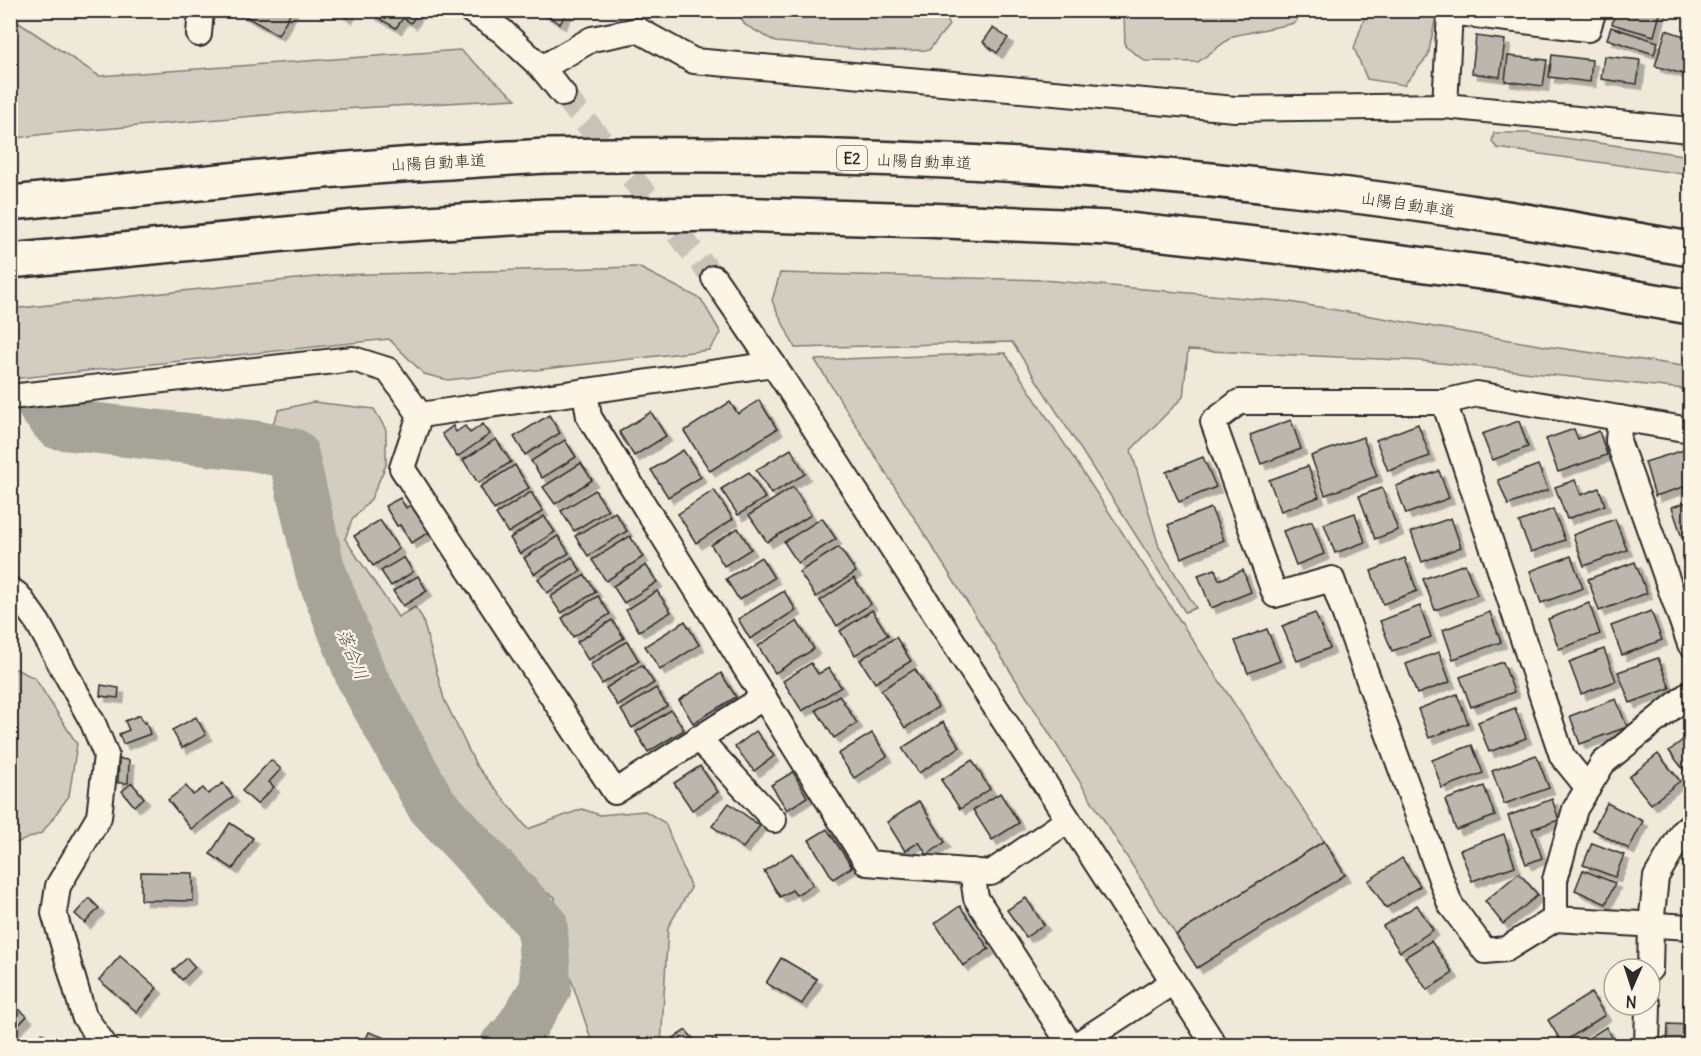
<svg xmlns="http://www.w3.org/2000/svg" width="1701" height="1056" font-family="Delius,'Klee One',sans-serif">
  <defs>
    <filter id="shadow"><feDropShadow dx="5.5" dy="5.5" stdDeviation="0" flood-color="#0004"/></filter>
  </defs>
  <rect width="100%" height="100%" fill="#efe9da"/>
  <filter id="ink" filterUnits="userSpaceOnUse"><feTurbulence type="fractalNoise" baseFrequency=".0167" numOctaves="2"/><feDisplacementMap in="SourceGraphic" scale="12" xChannelSelector="R" yChannelSelector="G"/><feConvolveMatrix kernelMatrix="1 2 1 2 8 2 1 2 1" color-interpolation-filters="sRGB"/></filter>
  <g filter="url(#ink)">
    <g fill="#d2cdc0" stroke="#7e7c76" stroke-width="1.5">
      <polygon points="1367,10 1437,11 1428,56 1404,85 1367,79 1354,48"/>
      <polygon points="737,11 945,11 949,25 929,50 881,51 776,42 745,25"/>
      <polygon points="1121,11 1302,10 1302,11 1295,23 1233,36 1198,62 1145,61 1125,46 1124,12"/>
      <polygon points="10,17 99,76 460,50 516,99 324,110 45,134 11,139"/>
      <polygon points="1494,133 1528,133 1690,156 1690,175 1497,148 1492,142"/>
      <polygon points="638,267 701,299 721,333 709,350 448,380 424,374 389,339 11,379 11,309 334,275"/>
      <polygon points="780,273 1043,280 1290,302 1545,346 1690,367 1690,391 1684,389 1422,361 1188,350 1183,397 1131,450 1159,547 1196,608 1185,612 1012,342 795,348 772,301"/>
      <polygon points="1005,353 1324,841 1176,935 815,360"/>
      <polygon points="313,402 374,409 386,430 386,465 371,499 352,520 345,539 398,617 415,607 422,617 444,699 476,765 528,829 582,809 600,815 645,811 665,823 691,888 668,927 661,1045 593,1045 560,946 555,897 523,880 480,869 437,806 413,751 377,687 329,564 310,492 303,453 267,436 279,410"/>
      <polygon points="11,667 35,678 77,744 69,796 42,833 11,845"/>
      <polygon points="42,1033 43,1033 56,1045 34,1045"/>
    </g>
    <g fill="none" stroke-linecap="round" stroke-linejoin="round">
      <polyline stroke="#a6a399" stroke-width="51" points="43,406 58,424 256,446 293,454 320,570 361,676 431,804 542,924 546,988 515,1037 505,1046"/>
    </g>
    <g fill="#bcb7ac" stroke="#2b2b2b" stroke-width="1.5" filter="url(#shadow)">
      <polygon points="239,10 292,10 278,35 238,12"/>
      <polygon points="335,10 351,10 347,18"/>
      <polygon points="373,10 419,10 411,23 403,18 396,28 371,14"/>
      <polygon points="538,10 568,10 560,24"/>
      <polygon points="1616,10 1661,10 1654,36 1612,24"/>
      <polygon points="1611,27 1658,42 1654,54 1607,39"/>
      <polygon points="993,28 1008,38 997,53 983,42"/>
      <polygon points="1666,30 1690,38 1690,76 1655,66"/>
      <polygon points="1476,36 1505,40 1500,77 1472,73"/>
      <polygon points="1552,55 1592,60 1590,82 1549,77"/>
      <polygon points="1508,56 1547,60 1543,86 1505,81"/>
      <polygon points="1604,56 1640,60 1637,84 1601,79"/>
      <polygon points="759,400 777,429 710,471 684,431 730,402 738,414"/>
      <polygon points="651,412 666,436 634,456 619,432"/>
      <polygon points="549,415 560,433 525,455 514,437"/>
      <polygon points="1291,420 1301,449 1261,464 1250,435"/>
      <polygon points="1519,421 1528,447 1492,460 1482,434"/>
      <polygon points="483,424 490,434 457,457 442,434 453,426 456,432 465,426 470,433"/>
      <polygon points="1418,424 1430,456 1388,471 1376,440"/>
      <polygon points="1574,429 1578,439 1599,431 1607,455 1558,472 1546,439"/>
      <polygon points="1363,437 1377,476 1325,495 1311,456"/>
      <polygon points="496,439 511,462 478,483 463,460"/>
      <polygon points="565,440 576,457 542,478 531,461"/>
      <polygon points="1690,448 1690,485 1655,496 1645,462"/>
      <polygon points="791,449 805,474 771,494 756,470"/>
      <polygon points="683,450 701,477 668,497 651,470"/>
      <polygon points="1203,457 1216,487 1179,502 1166,472"/>
      <polygon points="581,463 592,480 555,504 543,487"/>
      <polygon points="515,465 529,488 494,510 480,487"/>
      <polygon points="1538,465 1548,490 1508,505 1498,480"/>
      <polygon points="1308,466 1319,497 1281,511 1269,480"/>
      <polygon points="1439,471 1449,498 1406,514 1396,486"/>
      <polygon points="749,472 765,498 738,515 721,489"/>
      <polygon points="1575,480 1581,495 1599,488 1605,505 1567,519 1555,487"/>
      <polygon points="793,487 811,515 767,542 749,515"/>
      <polygon points="1382,488 1398,530 1375,539 1359,496"/>
      <polygon points="595,490 608,510 574,531 561,511"/>
      <polygon points="714,490 733,519 696,543 678,514"/>
      <polygon points="531,492 543,511 508,533 496,514"/>
      <polygon points="400,498 406,508 413,503 430,532 411,543 400,525 397,526 385,506"/>
      <polygon points="1690,501 1690,535 1682,538 1672,507"/>
      <polygon points="1211,508 1224,540 1181,558 1168,525"/>
      <polygon points="1553,509 1565,540 1531,552 1519,522"/>
      <polygon points="615,512 627,531 588,556 575,536"/>
      <polygon points="1355,513 1365,542 1335,553 1324,524"/>
      <polygon points="544,516 555,532 520,554 510,538"/>
      <polygon points="822,518 836,539 798,563 784,542"/>
      <polygon points="1451,518 1461,547 1422,562 1411,532"/>
      <polygon points="1615,519 1627,550 1584,566 1573,535"/>
      <polygon points="380,520 399,549 373,566 354,536"/>
      <polygon points="1312,521 1324,554 1296,565 1283,531"/>
      <polygon points="738,528 751,549 724,566 711,545"/>
      <polygon points="558,536 569,553 534,574 524,558"/>
      <polygon points="630,536 643,557 606,581 592,560"/>
      <polygon points="839,547 856,572 816,597 799,572"/>
      <polygon points="1571,556 1583,588 1541,603 1530,571"/>
      <polygon points="404,557 413,572 391,586 381,571"/>
      <polygon points="572,557 581,571 547,593 538,579"/>
      <polygon points="761,557 774,578 739,600 726,579"/>
      <polygon points="1405,558 1417,591 1383,604 1371,571"/>
      <polygon points="1635,562 1647,593 1599,611 1588,579"/>
      <polygon points="1465,564 1477,595 1435,610 1423,579"/>
      <polygon points="646,565 657,582 624,603 613,586"/>
      <polygon points="1215,569 1219,580 1243,570 1251,592 1211,608 1198,575"/>
      <polygon points="585,575 596,592 561,613 550,597"/>
      <polygon points="418,576 427,591 403,606 393,591"/>
      <polygon points="854,578 871,604 837,626 820,601"/>
      <polygon points="657,591 671,612 639,631 626,610"/>
      <polygon points="784,591 796,610 750,639 738,619"/>
      <polygon points="598,596 610,614 573,637 562,618"/>
      <polygon points="1589,603 1600,634 1559,649 1548,619"/>
      <polygon points="1420,606 1431,637 1392,651 1380,621"/>
      <polygon points="872,610 888,635 855,655 840,631"/>
      <polygon points="1651,611 1662,640 1622,655 1611,626"/>
      <polygon points="1490,612 1501,642 1453,659 1443,630"/>
      <polygon points="1315,613 1330,648 1297,661 1282,626"/>
      <polygon points="612,620 624,638 588,660 577,642"/>
      <polygon points="685,621 699,645 660,670 645,646"/>
      <polygon points="797,621 814,649 775,673 758,646"/>
      <polygon points="1267,629 1280,661 1248,673 1235,641"/>
      <polygon points="896,637 911,661 875,683 860,660"/>
      <polygon points="627,641 639,661 602,684 590,665"/>
      <polygon points="1604,649 1616,681 1581,694 1569,662"/>
      <polygon points="1439,652 1450,682 1417,694 1406,664"/>
      <polygon points="1658,658 1670,688 1630,703 1618,672"/>
      <polygon points="1503,662 1514,692 1471,707 1460,677"/>
      <polygon points="811,663 818,674 829,668 841,687 802,711 783,681"/>
      <polygon points="642,665 654,683 618,706 606,688"/>
      <polygon points="915,669 938,707 905,728 881,690"/>
      <polygon points="721,673 736,697 693,723 679,700"/>
      <polygon points="101,685 119,688 118,698 100,696"/>
      <polygon points="656,688 667,706 632,728 621,710"/>
      <polygon points="1457,694 1468,723 1429,738 1418,709"/>
      <polygon points="839,695 857,723 834,738 816,710"/>
      <polygon points="1616,699 1627,727 1580,744 1570,716"/>
      <polygon points="1515,708 1526,738 1489,752 1478,722"/>
      <polygon points="671,710 684,730 648,752 636,732"/>
      <polygon points="140,715 144,723 146,722 150,734 123,744 119,734 129,730 125,721"/>
      <polygon points="196,717 206,735 182,748 172,730"/>
      <polygon points="943,722 960,747 919,773 902,748"/>
      <polygon points="756,731 774,756 754,771 735,747"/>
      <polygon points="872,733 887,756 854,778 838,754"/>
      <polygon points="1690,734 1690,771 1687,774 1669,751"/>
      <polygon points="1472,745 1483,773 1442,788 1432,760"/>
      <polygon points="1658,754 1680,781 1651,804 1629,777"/>
      <polygon points="1536,755 1549,788 1504,804 1492,771"/>
      <polygon points="119,759 129,760 128,783 118,783"/>
      <polygon points="271,760 281,769 269,782 274,787 257,804 242,791"/>
      <polygon points="972,760 990,789 960,809 941,780"/>
      <polygon points="700,766 718,792 692,810 674,783"/>
      <polygon points="793,772 807,797 787,810 771,785"/>
      <polygon points="132,783 144,798 134,806 122,791"/>
      <polygon points="223,783 233,797 191,829 168,800 186,786 193,795 203,788 208,794"/>
      <polygon points="1484,786 1495,816 1456,830 1445,800"/>
      <polygon points="1000,793 1019,823 992,840 973,810"/>
      <polygon points="1552,799 1559,820 1532,829 1542,858 1526,864 1508,816"/>
      <polygon points="919,801 945,842 927,855 919,842 905,851 887,822"/>
      <polygon points="729,803 760,826 743,848 712,826"/>
      <polygon points="1607,803 1643,821 1629,849 1593,830"/>
      <polygon points="230,823 253,838 233,869 210,854"/>
      <polygon points="827,829 852,867 833,879 809,840"/>
      <polygon points="1504,834 1515,866 1472,881 1460,850"/>
      <polygon points="1324,841 1345,875 1197,968 1176,935"/>
      <polygon points="1592,843 1624,855 1615,877 1583,865"/>
      <polygon points="792,853 813,885 796,895 792,890 780,897 764,871"/>
      <polygon points="1402,858 1420,886 1386,908 1368,881"/>
      <polygon points="1583,870 1615,883 1606,904 1575,890"/>
      <polygon points="141,872 193,873 193,901 141,900"/>
      <polygon points="1519,873 1538,895 1503,924 1485,901"/>
      <polygon points="89,898 99,908 85,923 75,914"/>
      <polygon points="1026,898 1044,925 1026,937 1007,910"/>
      <polygon points="1417,905 1433,930 1400,952 1383,926"/>
      <polygon points="960,906 989,949 963,966 935,923"/>
      <polygon points="1431,941 1453,973 1427,990 1405,957"/>
      <polygon points="120,956 157,988 137,1012 99,980"/>
      <polygon points="187,958 195,967 182,980 173,970"/>
      <polygon points="781,958 817,979 802,1004 766,983"/>
      <polygon points="1591,993 1605,1015 1562,1043 1548,1020"/>
      <polygon points="10,1001 27,1016 10,1034"/>
      <polygon points="1668,1024 1690,1025 1690,1046 1667,1046"/>
      <polygon points="1606,1027 1617,1046 1576,1046"/>
      <polygon points="686,1030 696,1043 692,1046 677,1046 672,1039"/>
      <polygon points="369,1032 404,1045 404,1046 363,1046"/>
      <polygon points="715,1038 720,1046 704,1046"/>
    </g>
    <g fill="none" stroke-linecap="round" stroke-linejoin="round">
      <polyline stroke="#c8c3b7" stroke-width="24" stroke-dasharray="24 12" stroke-linecap="butt" points="563,94 714,278"/>
      <g stroke="#2b2b2b" stroke-width="28">
        <g id="street">
          <polyline points="470,10 502,31 542,68 563,94"/>
          <polyline points="199,34 201,10"/>
          <polyline points="542,68 592,39 638,30 694,61 1235,109 1445,106 1690,130"/>
          <polyline points="1445,106 1450,12 1588,29 1594,10"/>
          <polyline points="714,278 773,364 1215,1046"/>
          <polyline points="585,391 589,417 867,863 991,873 1068,820"/>
          <polyline points="10,397 353,359 388,370 420,415 773,364"/>
          <polyline points="1444,402 1562,756 1588,788"/>
          <polyline points="420,415 402,468 615,792 764,697"/>
          <polyline points="1620,418 1618,441 1690,644"/>
          <polyline points="1690,430 1477,394 1444,402 1239,402 1213,422 1275,595 1332,579 1450,904 1485,951 1506,949 1555,919 1555,880 1575,809 1603,763 1690,693"/>
          <polyline points="10,589 18,595 38,623 93,723 106,755 99,817 58,886 54,913 84,1016 105,1046"/>
          <polyline points="698,738 774,820"/>
          <polyline points="972,871 976,898 1071,1046"/>
          <polyline points="1555,919 1690,927"/>
          <polyline points="1650,969 1651,925 1656,877 1683,831 1690,825"/>
          <polyline points="1075,1046 1173,982"/>
          <polyline points="1647,1046 1648,1005"/>
        </g>
      </g>
      <g stroke="#2b2b2b" stroke-width="38">
        <g id="highway">
          <path d="M10 203C157 188 303 170 450 162 483 160 517 157 551 156 802 151 1055 161 1305 190 1434 204 1562 227 1690 249"/>
          <polyline points="10,261 357,227 546,216 735,214 924,220 1109,228 1301,249 1504,275 1690,307"/>
        </g>
      </g>
      <use href="#street" stroke="#fcf5e5" stroke-width="24"/>
      <use href="#highway" stroke="#fcf5e5" stroke-width="33"/>
    </g>
  </g>
  <g text-anchor="middle" dominant-baseline="central" stroke-width="4.5" stroke-linejoin="round" paint-order="stroke">
    <rect fill="#fcf5e5" stroke="#6a6863" stroke-width="1.5" x="837" y="146" width="30" height="24" rx="4.5"/>
    <g font-size="15" font-weight="bold" fill="#2b2b2b">
      <text x="852" y="158">E2</text>
    </g>
    <g font-size="16" fill="#2b2b2b" stroke="#fcf5e5">
      <text transform="translate(924 161) rotate(2)">山陽自動車道</text>
      <text transform="translate(438 162) rotate(-3)">山陽自動車道</text>
      <text transform="translate(1408 204) rotate(8)">山陽自動車道</text>
    </g>
    <g font-size="18" font-style="italic" fill="#565552" stroke="#fcf5e5">
      <text transform="translate(353 654) rotate(68)">落合川</text>
    </g>
  </g>
  <rect width="1701" height="1056" fill="none" stroke="#fcf5e5" stroke-width="36"/>
  <rect x="18" y="18" width="1665" height="1020" fill="none" stroke="#2b2b2b" stroke-width="2" filter="url(#ink)"/>
  <g transform="translate(1632 987) rotate(183)"><circle r="28" fill="#fcf5e5" stroke="#a8a49b" stroke-width="1.5"/>
  <path d="M0-4.5L10 22L0 15L-10 22Z" fill="#2b2b2b"/>
  <text y="-9" font-size="16" font-weight="bold" text-anchor="middle" fill="#2b2b2b">N</text>
  </g>
</svg>
